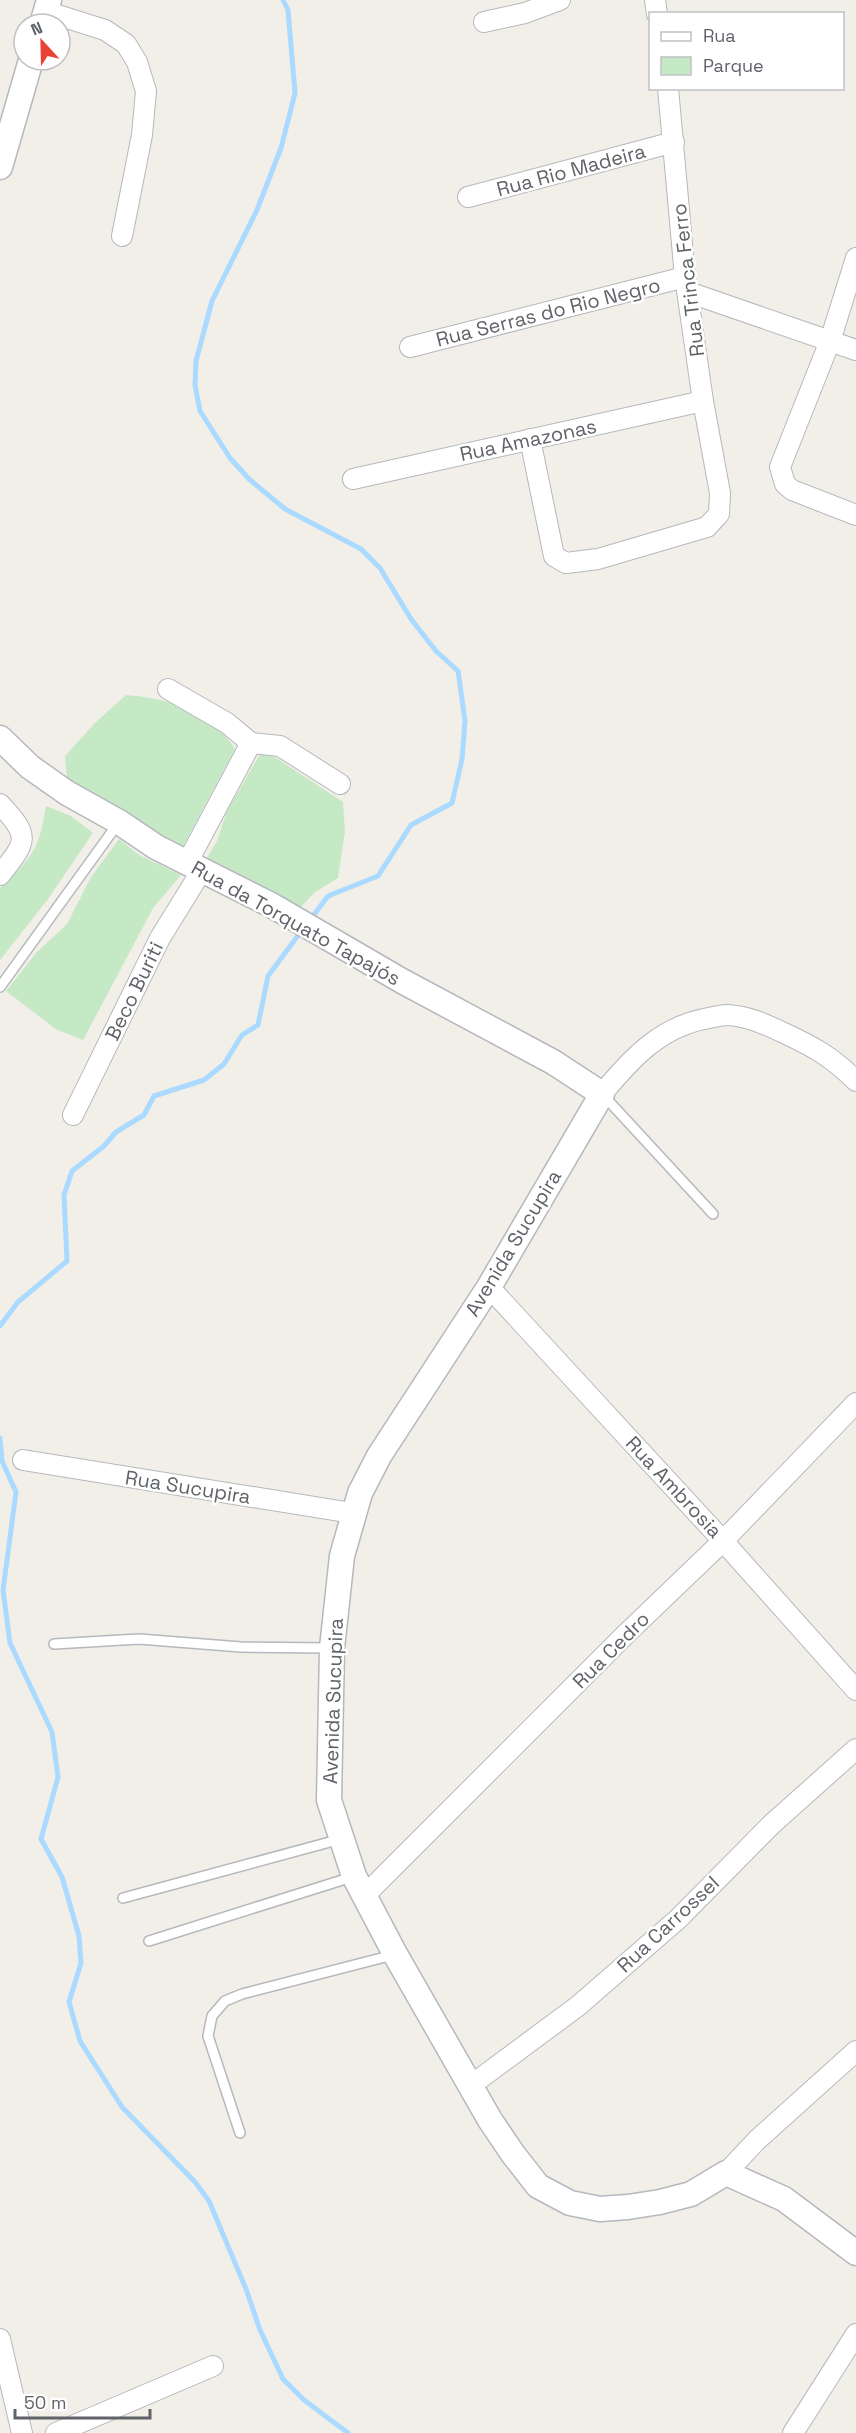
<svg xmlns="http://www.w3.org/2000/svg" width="856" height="2433" font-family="'Space Grotesk',sans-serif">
  <rect width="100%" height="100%" fill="#f1efe8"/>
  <g fill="#c5e8c5">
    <path d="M126 695C171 699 210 710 235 749L182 848 118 807 96 801 67 778 65 756 96 722Z"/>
    <polygon points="260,754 273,756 343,802 345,832 338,878 315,892 300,908 206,859 217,841 227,811"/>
    <path d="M46 806 71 816 93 833 48 899 0 960V888C32 858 39 850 46 806Z"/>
    <polygon points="119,839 139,855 181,875 153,908 83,1040 57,1030 6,991 37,952 67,924 91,877"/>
  </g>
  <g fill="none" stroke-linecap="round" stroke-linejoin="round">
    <g stroke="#aadaff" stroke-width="5">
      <polyline points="283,0 288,10 295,93 281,148 257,210 212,301 196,361 195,385 200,411 230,458 249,479 285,509 361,549 380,568 411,619 436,651 458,671 465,721 462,759 452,803 411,825 378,876 328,896 310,920"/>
      <polyline points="0,1326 18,1302 67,1261 64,1195 72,1171 104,1146 116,1132 144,1115 154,1096 204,1080 224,1064 242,1035 258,1025 268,976 302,930"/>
      <polyline points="0,1438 2,1461 16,1492 3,1590 10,1643 52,1732 58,1777 41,1839 62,1877 79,1936 81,1963 69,2002 80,2041 122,2107 195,2182 209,2201 246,2289 260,2330 283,2379 304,2400 348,2433"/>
    </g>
    <g stroke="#b5b8bc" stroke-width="12">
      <g id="service">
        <polyline points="0,987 119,822"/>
        <polyline points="604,1096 713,1214"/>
        <polyline points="54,1644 139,1639 241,1647 330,1648"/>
        <polyline points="123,1898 341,1839"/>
        <polyline points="149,1941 352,1877"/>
        <polyline points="240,2133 208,2036 212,2016 225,2001 242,1994 393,1955"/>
      </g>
    </g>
    <g stroke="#b5b8bc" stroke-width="22">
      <g id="minor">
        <polyline points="655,0 657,14"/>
        <polyline points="45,11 105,30 126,44 137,62 146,91 142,135 122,236"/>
        <polyline points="484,22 525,13 560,0"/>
        <polyline points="468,197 674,142"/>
        <polyline points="856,258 830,341 780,467 785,484 792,490 856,515"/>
        <polyline points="688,292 856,350"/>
        <polyline points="410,347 685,277"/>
        <polyline points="530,439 554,556 566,563 598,559 707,527 719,514 720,493 703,401 685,277 668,88"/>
        <polyline points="353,479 703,401"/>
        <polyline points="168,689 227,723 251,743 280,746 340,784"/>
        <path d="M0 804C31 837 27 841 0 875"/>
        <polyline points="187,863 251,743"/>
        <path d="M602 1094C630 1060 659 1028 704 1019 711 1018 719 1015 727 1015 748 1016 765 1024 784 1033 814 1047 832 1057 856 1081"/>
        <polyline points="73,1115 160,938 202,870"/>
        <polyline points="489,1287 723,1541 856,1690"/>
        <polyline points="23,1460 352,1513"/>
        <polyline points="365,1895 625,1635 723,1541 856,1403"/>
        <polyline points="470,2086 578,2006 678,1919 772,1824 856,1749"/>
        <polyline points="726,2173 757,2140 856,2051"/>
        <polyline points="0,2339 22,2433"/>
        <polyline points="56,2433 213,2366"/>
        <polyline points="793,2433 856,2334"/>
      </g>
    </g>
    <g stroke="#b5b8bc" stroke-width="27">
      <g id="tertiary">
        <polyline points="42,24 49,0"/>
        <polyline points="0,167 31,60"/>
        <polyline points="0,738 30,767 67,793 119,822 156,847 273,906 402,981 553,1062 602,1094 489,1287 379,1456 360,1493 342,1556 332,1648 329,1800 354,1876 395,1954 490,2120 513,2154 538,2186 570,2203 600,2209 628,2207 660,2202 691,2194 726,2173 784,2199 856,2253"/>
      </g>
    </g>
    <use href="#service" stroke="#fff" stroke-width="9"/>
    <use href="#minor" stroke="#fff" stroke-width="20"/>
    <use href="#tertiary" stroke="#fff" stroke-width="24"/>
  </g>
  <g text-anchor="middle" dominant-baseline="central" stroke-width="5" stroke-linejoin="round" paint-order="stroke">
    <g font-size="20" fill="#5f6368" stroke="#fff">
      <text transform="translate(571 170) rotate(-15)">Rua Rio Madeira</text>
      <text transform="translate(688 280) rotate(-97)">Rua Trinca Ferro</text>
      <text transform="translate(548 312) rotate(-14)">Rua Serras do Rio Negro</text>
      <text transform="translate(528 440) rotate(-12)">Rua Amazonas</text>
      <text transform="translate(296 923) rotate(29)">Rua da Torquato Tapajós</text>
      <text transform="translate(134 991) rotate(-64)">Beco Buriti</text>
      <text transform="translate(513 1243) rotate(-59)">Avenida Sucupira</text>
      <text transform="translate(188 1487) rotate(9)">Rua Sucupira</text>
      <text transform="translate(674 1487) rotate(47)">Rua Ambrosia</text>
      <text transform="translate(611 1650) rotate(-45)">Rua Cedro</text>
      <text transform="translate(333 1701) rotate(-88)">Avenida Sucupira</text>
      <text transform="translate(668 1924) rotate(-43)">Rua Carrossel</text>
    </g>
  </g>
  <rect x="649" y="12" width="195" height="78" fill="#ffffff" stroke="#bfc1c3" stroke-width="1.5"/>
  <rect x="661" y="32" width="30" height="9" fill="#ffffff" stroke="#bfc1c3" stroke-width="1.5"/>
  <text x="703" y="42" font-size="18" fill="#5f6368">Rua</text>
  <rect x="661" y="57" width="30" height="18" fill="#c5e8c5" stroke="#bfc1c3" stroke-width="1.5"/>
  <text x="703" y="72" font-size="18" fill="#5f6368">Parque</text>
  <g transform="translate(42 42) rotate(338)"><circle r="28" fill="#ffffff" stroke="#bfc1c3" stroke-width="1.5"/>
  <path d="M0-4.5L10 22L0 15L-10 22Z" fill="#ea4335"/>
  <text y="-9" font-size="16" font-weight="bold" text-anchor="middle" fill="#5f6368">N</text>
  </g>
  <path d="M15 2409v9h135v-9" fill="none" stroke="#5f6368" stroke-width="3"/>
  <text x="24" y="2409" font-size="18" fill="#5f6368" stroke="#ffffff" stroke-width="4.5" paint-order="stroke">50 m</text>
</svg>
